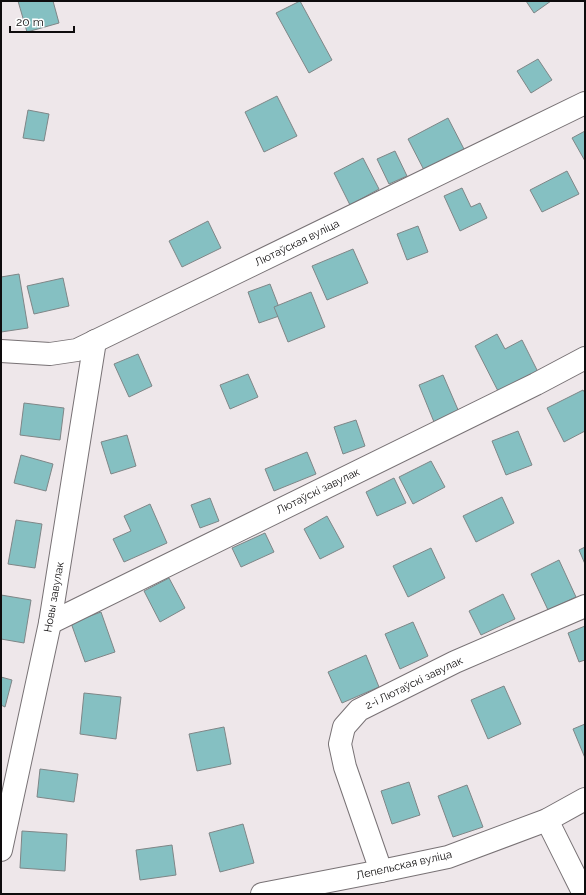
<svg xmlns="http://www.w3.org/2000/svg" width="586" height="895" font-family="Raleway,sans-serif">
  <rect width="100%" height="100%" fill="#eee7ea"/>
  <g fill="#85c0c2" stroke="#7f8687">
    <polygon points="18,1 53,1 59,23 27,32"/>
    <polygon points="300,1 332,60 309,73 276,13"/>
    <polygon points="526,1 551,1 534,13"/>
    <polygon points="538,59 552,80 531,93 517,71"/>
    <polygon points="277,96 297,136 264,152 245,112"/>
    <polygon points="28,110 49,114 44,141 23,138"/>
    <polygon points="448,118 465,151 425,172 408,139"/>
    <polygon points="585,131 585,161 572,138"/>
    <polygon points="395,151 407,176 389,184 377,159"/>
    <polygon points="363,158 379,189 350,205 334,173"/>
    <polygon points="567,171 579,194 542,212 530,190"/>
    <polygon points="462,188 471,207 480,203 487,218 460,231 444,196"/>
    <polygon points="208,221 221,248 182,267 169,241"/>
    <polygon points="418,226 428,252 407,260 397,234"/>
    <polygon points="353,249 368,283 327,300 312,266"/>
    <polygon points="19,274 28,328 1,332 1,277"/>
    <polygon points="63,278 69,306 34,314 27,286"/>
    <polygon points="270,284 282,315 259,323 248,292"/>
    <polygon points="311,292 325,327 288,342 274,307"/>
    <polygon points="497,334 505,349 522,340 538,372 499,393 475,346"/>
    <polygon points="138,354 152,386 129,397 114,364"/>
    <polygon points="248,374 258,397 230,409 220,385"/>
    <polygon points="443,375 459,412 434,422 419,385"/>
    <polygon points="583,390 585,393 585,431 564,442 547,408"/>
    <polygon points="24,403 64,408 60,440 20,435"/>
    <polygon points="356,420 365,446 343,454 334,427"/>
    <polygon points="518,431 532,465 506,475 492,441"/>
    <polygon points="127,435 136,466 111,474 101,442"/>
    <polygon points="307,452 316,474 274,491 265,469"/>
    <polygon points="21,455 53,464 46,491 14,483"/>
    <polygon points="431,461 445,487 413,504 399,477"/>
    <polygon points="394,478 406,503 377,516 366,492"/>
    <polygon points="502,497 514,523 476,542 463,516"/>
    <polygon points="210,498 219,521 200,528 191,505"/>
    <polygon points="150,504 167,543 124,562 113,539 131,531 124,516"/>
    <polygon points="327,516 344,547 320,559 304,529"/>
    <polygon points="16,520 42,524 35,568 8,564"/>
    <polygon points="265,533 274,552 241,567 232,548"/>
    <polygon points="585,547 585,564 579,550"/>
    <polygon points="431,548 445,578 408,597 393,566"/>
    <polygon points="559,560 576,597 548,610 531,574"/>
    <polygon points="169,578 185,608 160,622 144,591"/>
    <polygon points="503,594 515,619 481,635 469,611"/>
    <polygon points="1,595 31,600 24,643 1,639"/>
    <polygon points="101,612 115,652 85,662 71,623"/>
    <polygon points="413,622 428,656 400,669 385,634"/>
    <polygon points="585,626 585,660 579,662 568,633"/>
    <polygon points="366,655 379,687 342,703 328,672"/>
    <polygon points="1,677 12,680 5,707 1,705"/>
    <polygon points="504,686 521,724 488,739 471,700"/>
    <polygon points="84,693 121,697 116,739 80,734"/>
    <polygon points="585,724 585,758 573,729"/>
    <polygon points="224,727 231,764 197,771 189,734"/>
    <polygon points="40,769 78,774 74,802 37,797"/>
    <polygon points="409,782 420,815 392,824 381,791"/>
    <polygon points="467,785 483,827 453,837 438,796"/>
    <polygon points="243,824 254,863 220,872 209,833"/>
    <polygon points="22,831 67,834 65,871 20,868"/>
    <polygon points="172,845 176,875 140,880 136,850"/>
  </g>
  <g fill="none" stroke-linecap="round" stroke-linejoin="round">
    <g stroke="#787275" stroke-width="24">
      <g id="minor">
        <polyline points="1,351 50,354 77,350 585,103"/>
        <polyline points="50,623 536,384 585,358"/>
        <polyline points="547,820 584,894"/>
        <polyline points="1,850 50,623 95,341"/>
        <polyline points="381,871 345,767 340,744 344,727 359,710 455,662 585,606"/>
        <polyline points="262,894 381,871 448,857 547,820 585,799"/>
      </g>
    </g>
    <use href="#minor" stroke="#fff" stroke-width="22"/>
  </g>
  <g text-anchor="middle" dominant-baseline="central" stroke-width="3.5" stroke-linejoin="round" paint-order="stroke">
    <g font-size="11" fill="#0e0c0d" stroke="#fff">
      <text transform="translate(297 243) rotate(-26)">Лютаўская вуліца</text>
      <text transform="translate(318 491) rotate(-26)">Лютаўскі завулак</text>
      <text transform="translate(54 597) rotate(-80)">Новы завулак</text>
      <text transform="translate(414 683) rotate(-26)">2-і Лютаўскі завулак</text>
      <text transform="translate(404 865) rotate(-13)">Лепельская вуліца</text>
    </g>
  </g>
  <rect width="586" height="895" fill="none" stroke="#0e0c0d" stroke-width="4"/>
  <path d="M10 26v6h64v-6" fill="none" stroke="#0e0c0d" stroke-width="2"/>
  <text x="16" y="26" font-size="12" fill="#0e0c0d" stroke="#ffffff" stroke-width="3" paint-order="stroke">20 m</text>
</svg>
